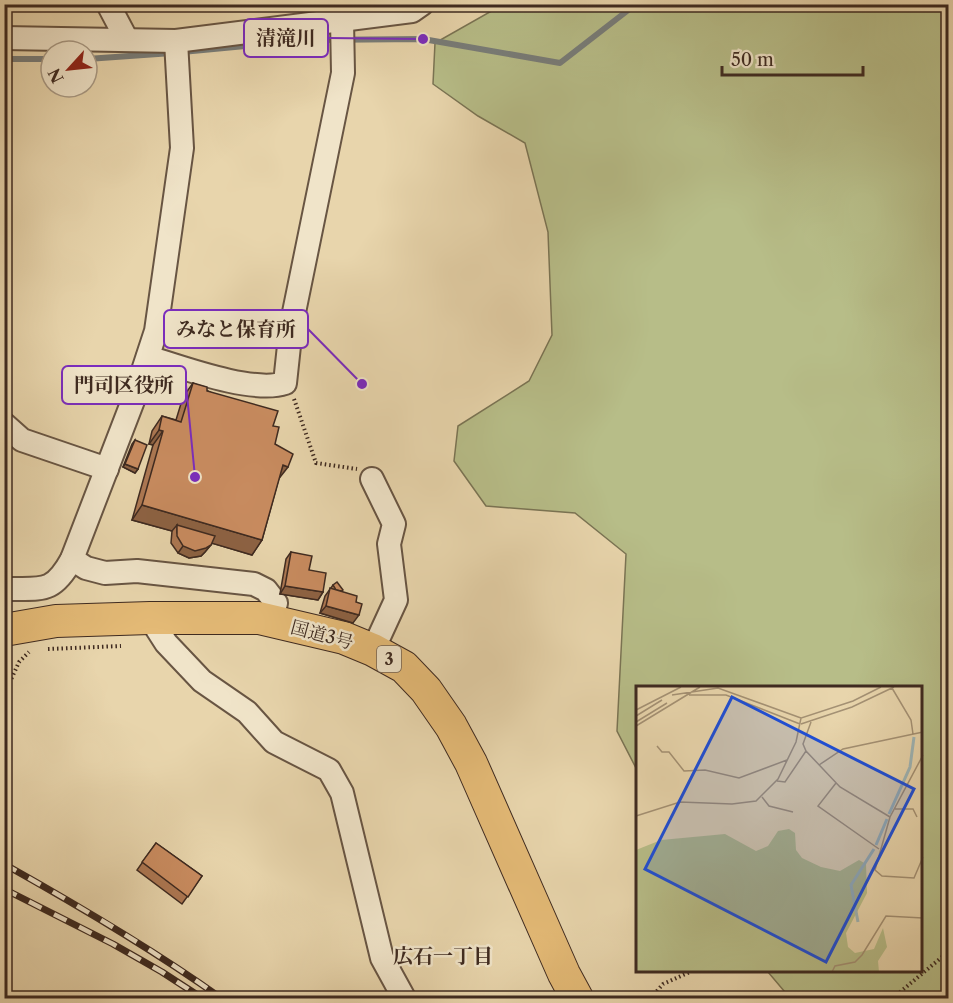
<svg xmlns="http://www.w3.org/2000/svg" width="953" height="1003" font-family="'Libre Caslon Text','Noto Serif JP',serif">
  <rect width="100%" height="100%" fill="#e8d5ac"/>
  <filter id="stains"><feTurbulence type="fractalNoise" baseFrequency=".00333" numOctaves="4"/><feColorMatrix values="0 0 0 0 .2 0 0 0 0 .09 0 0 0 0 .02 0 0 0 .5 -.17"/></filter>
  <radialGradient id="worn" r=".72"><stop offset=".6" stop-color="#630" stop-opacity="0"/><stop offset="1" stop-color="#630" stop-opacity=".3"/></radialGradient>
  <polygon fill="#b7bd88" stroke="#7a7454" stroke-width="1.5" points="502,5 948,5 948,998 790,998 768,972 922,972 922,688 638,688 638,772 617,731 626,554 575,513 486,506 454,461 458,426 529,381 552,335 548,232 525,143 478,116 433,84 435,43"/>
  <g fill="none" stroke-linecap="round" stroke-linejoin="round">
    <g stroke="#787d7a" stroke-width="6">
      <polyline points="182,52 310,40 423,39 560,63 636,4"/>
      <polyline points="4,59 51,59"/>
      <polyline points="87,59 172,53"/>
    </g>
    <g stroke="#685543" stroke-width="26">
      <g id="minor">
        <polyline points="108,4 127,40"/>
        <polyline points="4,38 176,41 412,11 422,4"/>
        <path d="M148 357C181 367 253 394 285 383L291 327 343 73 342 20"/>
        <polyline points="4,424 22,440 107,469"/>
        <polyline points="372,479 394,524 389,544 396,600 373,650"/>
        <polyline points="72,559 86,568 105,573 137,571 254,584 266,590 276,603 271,621"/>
        <path d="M4 589C42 588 52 595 72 559L134 398 156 331 182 148 176 41"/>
        <polyline points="150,618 166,643 202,681 247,712 274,742 329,770 342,793 382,958 404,998"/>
      </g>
    </g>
    <g stroke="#3e2a20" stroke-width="34">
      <polyline id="highway" points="4,630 56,621 150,618 259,618 344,638 373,650 404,667 426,690 451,726 471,763 564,974 577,998"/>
    </g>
    <g stroke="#3e2a20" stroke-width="4" stroke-dasharray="1.5 3" stroke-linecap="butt">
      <polyline points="294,399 316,463 357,469"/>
      <polyline points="48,649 121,646"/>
      <polyline points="4,695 19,662 29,652"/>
      <polyline points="4,695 6,716"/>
      <polyline points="651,998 663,984 690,972"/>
      <polyline points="893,998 948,952"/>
    </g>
    <use href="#minor" stroke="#f0e4c9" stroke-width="22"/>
    <use href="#highway" stroke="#e4ba76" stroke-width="32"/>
    <g stroke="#3e2a20" stroke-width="7">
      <g id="rail">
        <path d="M4 864C79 906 152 949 221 998"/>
        <polyline points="4,889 113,944 162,972 202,998"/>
      </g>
    </g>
    <use href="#rail" stroke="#f0e4c9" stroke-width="4.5" stroke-dasharray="14" stroke-linecap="butt"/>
  </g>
  <g fill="#ad7853" stroke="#3e2a20" stroke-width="1.5">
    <polygon points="193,383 273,426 279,478 262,540 252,555 212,543 205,552 201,556 189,558 178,553 171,543 172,531 132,520 153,445 149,444 152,431 162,416 176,420 183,397"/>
    <polygon points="135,440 138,469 135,473 123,467 132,444"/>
    <polygon points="291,552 309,570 323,592 318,600 280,594 286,559"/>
    <polygon points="333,585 356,602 353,623 320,613 325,596"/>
    <polygon points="156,843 202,876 182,904 137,870"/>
  </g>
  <g fill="#8d6243" stroke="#3e2a20" stroke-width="1.5">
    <polygon points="159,430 163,431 153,445 149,444"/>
    <polygon points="125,464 138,469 135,473 123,467"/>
    <polygon points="283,465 288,467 277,481"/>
    <polygon points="142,505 262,540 252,555 177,533 177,525 172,531 132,520"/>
    <polygon points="211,545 205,552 201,556 189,558 178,553 183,546"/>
    <polygon points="285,586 323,592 318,600 280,594"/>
    <polygon points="326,606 359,615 353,623 320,613"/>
  </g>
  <g fill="#c98c60" stroke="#3e2a20" stroke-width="1.5">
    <polygon points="193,383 207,387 207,391 278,411 273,426 279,427 275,444 293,454 288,467 283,465 262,540 142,505 163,431 159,430 162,416 181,422"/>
    <polygon points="135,440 147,445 138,469 125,464"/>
    <polygon points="177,525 215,536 211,545 206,548 195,551 183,546 177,536"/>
    <polygon points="291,552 312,556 309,570 326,573 323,592 285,586"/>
    <polygon points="337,582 343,590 342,591 336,590 333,585"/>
    <polygon points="330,588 357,596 356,602 362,604 359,615 326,606"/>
    <polygon points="156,843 202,876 188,897 142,862"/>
  </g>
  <g text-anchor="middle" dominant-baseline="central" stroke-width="5" stroke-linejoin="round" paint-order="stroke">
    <rect fill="#f0e4c9" stroke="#736253" stroke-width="1.5" x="377" y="646" width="24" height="26" rx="4.5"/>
    <g font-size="16" font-weight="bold" fill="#3e2a20">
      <text x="389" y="659">3</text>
    </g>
    <g font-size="18" fill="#3e2a20" stroke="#f0e4c9">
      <text transform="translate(322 635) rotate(15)">国道3号</text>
    </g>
    <g font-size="20" font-weight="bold" fill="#3e2a20" stroke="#f0e4c9">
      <text x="443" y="956">広石一丁目</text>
    </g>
  </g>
  <g transform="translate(636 686)">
    <rect width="286" height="286" fill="#e8d5ac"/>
    <path d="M153 143 159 147 160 164 166 172 185 181 204 185 223 174 230 178 231 207 210 247 212 261 219 267 238 263 247 242 251 261 242 275 243 286H0V164L25 154 89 148 120 165 132 160 142 145Z" fill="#b7bd88"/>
    <path fill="none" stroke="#9eb5b6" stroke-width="3" d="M253 128 274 81 278 51M240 159 251 133M222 236 215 199 238 163"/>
    <path fill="none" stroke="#a49174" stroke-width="1.5" d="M256 2 275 34 277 48M36 9 82 2 165 32M53 9H90L164 38M0 24 45 1M0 30 26 14M0 36 31 17M175 36 167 58 170 65 204 101 254 131M165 38 216 21 258 1M0 40 64 1M21 60 26 66H33L48 85 69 84 103 92 151 74M287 69 254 131 239 184 246 190 278 192 287 171M183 79 207 63 287 46M141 95 149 96 170 65M200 97 182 120 243 163M126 111 133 120 157 126M259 123H277L281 131M0 130 44 116 96 118 120 115 142 93 160 56 165 32 217 15 245 1M196 286 199 280 219 276 226 269 250 230 287 232"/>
    <path fill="#1d4ed8" fill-opacity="0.15" stroke="#1d4ed8" stroke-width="3" d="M96 11 278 103 190 276 9 183Z"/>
    <rect width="286" height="286" fill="none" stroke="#3e2a20" stroke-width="3"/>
  </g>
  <path fill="none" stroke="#7b2cbf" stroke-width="2" d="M423 39L328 38M362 384L308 329M195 477L186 385"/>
  <g fill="#7b2cbf" stroke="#f0e4c9" stroke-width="2">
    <circle cx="423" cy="39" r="6"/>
    <circle cx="362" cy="384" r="6"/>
    <circle cx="195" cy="477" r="6"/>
  </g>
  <g fill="#f0e4c9" stroke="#7b2cbf" stroke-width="2">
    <rect x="244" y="19" width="84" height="38" rx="6"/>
    <rect x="164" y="310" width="144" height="38" rx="6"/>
    <rect x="62" y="366" width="124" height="38" rx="6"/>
  </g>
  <g font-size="20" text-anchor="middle" font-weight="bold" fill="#3e2a20">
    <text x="286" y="45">清滝川</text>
    <text x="236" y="336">みなと保育所</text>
    <text x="124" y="392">門司区役所</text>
  </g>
  <rect width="953" height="1003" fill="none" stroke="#e8d5ac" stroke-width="24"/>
  <rect x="6" y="6" width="941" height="991" fill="none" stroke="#3e2a20" stroke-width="3"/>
  <rect x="12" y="12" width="929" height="979" fill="none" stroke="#3e2a20" stroke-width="1.5"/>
  <g transform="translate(69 69) rotate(243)"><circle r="28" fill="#f0e4c9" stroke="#a99a85" stroke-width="1.5"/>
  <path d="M0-4.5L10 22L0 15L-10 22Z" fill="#8f2418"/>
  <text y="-9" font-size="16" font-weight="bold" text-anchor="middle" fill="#3e2a20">N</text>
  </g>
  <path d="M722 66v9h141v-9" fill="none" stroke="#3e2a20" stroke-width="3"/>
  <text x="731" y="66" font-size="18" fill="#3e2a20" stroke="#f0e4c9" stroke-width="4.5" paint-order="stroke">50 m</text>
  <rect width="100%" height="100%" filter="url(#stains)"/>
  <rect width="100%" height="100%" fill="url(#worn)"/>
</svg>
